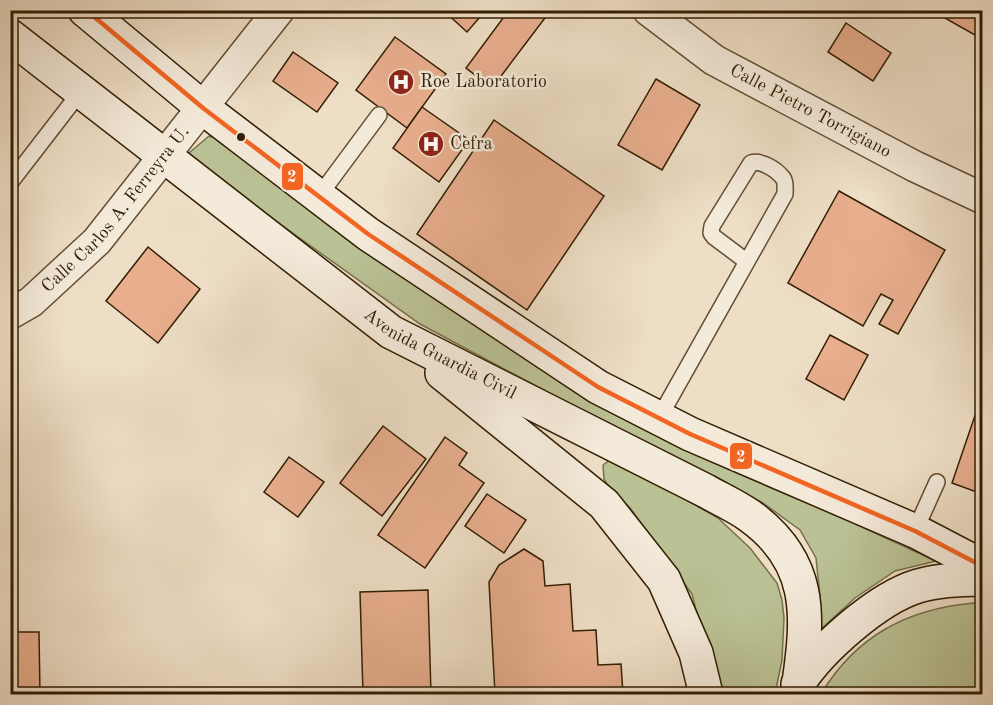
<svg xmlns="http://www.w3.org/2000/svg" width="993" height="705" font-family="'Old Standard TT',serif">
  <rect width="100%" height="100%" fill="#eedec6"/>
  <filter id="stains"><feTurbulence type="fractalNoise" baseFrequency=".00333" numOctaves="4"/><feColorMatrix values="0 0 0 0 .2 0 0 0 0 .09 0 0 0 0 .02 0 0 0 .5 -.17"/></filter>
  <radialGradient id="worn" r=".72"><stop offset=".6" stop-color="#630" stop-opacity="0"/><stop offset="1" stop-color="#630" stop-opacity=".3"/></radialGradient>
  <g fill="#bac194" stroke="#76704b" stroke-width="1.5">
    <polygon points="209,136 231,144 777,488 936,561 895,571 855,598 820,630 820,597 816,558 800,530 763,503 583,411 420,324 193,162 189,153"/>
    <polygon points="611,459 620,462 718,518 750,548 777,583 782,600 784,618 782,660 775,694 718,694 692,594 631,509 607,484 604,479 603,465"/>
    <path d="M974 603 982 604V694H821C856 636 907 609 974 603Z"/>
  </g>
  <g fill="#e8ae8e" stroke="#321e02" stroke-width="1.5">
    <polygon points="443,10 486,10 467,32"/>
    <polygon points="509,10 551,10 492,88 466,68"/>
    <polygon points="938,10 982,10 982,39 936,13"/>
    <polygon points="846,23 891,53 873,81 828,52"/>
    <polygon points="395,37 446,74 407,128 356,90"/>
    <polygon points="293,52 338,83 317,112 273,81"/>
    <polygon points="656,79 700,105 662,170 618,145"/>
    <polygon points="422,107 469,140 439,182 393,148"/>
    <polygon points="494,120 604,196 527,310 417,234"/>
    <polygon points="839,191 945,250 898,334 879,324 893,300 881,294 863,326 788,283"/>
    <polygon points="148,247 200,289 158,343 106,301"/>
    <polygon points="830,335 868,355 844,400 806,379"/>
    <polygon points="982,395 982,494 952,483"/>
    <polygon points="383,426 426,459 382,516 340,483"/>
    <polygon points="445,437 467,453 459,465 484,483 425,568 378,535"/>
    <polygon points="289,457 324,482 298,517 264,492"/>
    <polygon points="487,494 526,520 504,553 465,526"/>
    <polygon points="524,549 543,561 545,586 570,584 573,631 596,630 598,665 621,664 623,694 495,694 489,582 499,565"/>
    <polygon points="428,590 431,694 363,694 360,592"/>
    <polygon points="10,632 39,632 40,694 10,694"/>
  </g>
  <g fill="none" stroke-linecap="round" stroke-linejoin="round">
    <g stroke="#614e33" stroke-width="18">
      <g id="lane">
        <polyline points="10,183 81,91"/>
        <polyline points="319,196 379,115"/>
        <path d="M659 418 785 194C785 189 786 182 783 178 776 169 761 160 751 163L712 226 711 233 714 237 746 261"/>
        <polyline points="915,531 937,482"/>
      </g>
    </g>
    <g stroke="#614e33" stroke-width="33">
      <g id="street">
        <path id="s1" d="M648 10 714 60 914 166 982 198"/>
        <path id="s2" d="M10 314 31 302 97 241 279 10"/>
      </g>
    </g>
    <g stroke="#321e02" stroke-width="36">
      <g id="secondary">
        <polyline points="85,10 203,108 368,234 598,387 690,434 915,531 982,566"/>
        <path id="s3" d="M10 36 391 332 706 491C720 499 736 506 750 516 812 561 809 614 799 683"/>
        <polyline points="442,373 604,504 664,580 696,653 706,694"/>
        <path d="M798 684C820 649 878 598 918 586 939 580 961 579 982 579"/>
      </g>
    </g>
    <use href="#lane" stroke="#f4eada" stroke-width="15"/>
    <use href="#street" stroke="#f4eada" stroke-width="30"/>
    <use href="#secondary" stroke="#f4eada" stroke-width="33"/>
    <g stroke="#f4eada" stroke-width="9">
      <polyline id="bus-1" points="86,10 203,108 368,234 598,387 690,434 915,531 982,566"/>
    </g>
    <use href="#bus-1" stroke="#f26522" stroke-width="4.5"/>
  </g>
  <defs>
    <g id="hospital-disc" transform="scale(1.35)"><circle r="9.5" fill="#8f2418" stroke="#f4eada"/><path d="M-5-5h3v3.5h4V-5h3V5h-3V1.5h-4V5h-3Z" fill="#fff"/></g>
  </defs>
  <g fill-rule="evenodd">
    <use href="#hospital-disc" x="401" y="82"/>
    <use href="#hospital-disc" x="431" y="144"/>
  </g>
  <circle fill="#321e02" stroke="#f4eada" stroke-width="2" cx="241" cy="137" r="5"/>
  <g text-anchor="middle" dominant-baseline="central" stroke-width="5" stroke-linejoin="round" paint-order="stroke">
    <g font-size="18" fill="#321e02" stroke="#f4eada" text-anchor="start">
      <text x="420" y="82">Roe Laboratorio</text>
      <text x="450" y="144">Cefra</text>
    </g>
    <g font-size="18" fill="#321e02" stroke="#f4eada">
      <text stroke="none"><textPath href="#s1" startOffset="192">Calle Pietro Torrigiano</textPath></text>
      <text stroke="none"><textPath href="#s2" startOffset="150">Calle Carlos A. Ferreyra U.</textPath></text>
      <text stroke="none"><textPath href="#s3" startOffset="536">Avenida Guardia Civil</textPath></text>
    </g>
  </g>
  <g stroke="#f4eada" stroke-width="2">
    <rect x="281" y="162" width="23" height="29" rx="6" fill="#f26522"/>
    <rect x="729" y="442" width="24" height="28" rx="6" fill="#f26522"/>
  </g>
  <g font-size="16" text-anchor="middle" font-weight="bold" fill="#fff">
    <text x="292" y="182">2</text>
    <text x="741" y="462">2</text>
  </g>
  <rect width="993" height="705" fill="none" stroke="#eedec6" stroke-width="36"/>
  <rect x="12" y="12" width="969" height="681" fill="none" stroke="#321e02" stroke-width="3"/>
  <rect x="18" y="18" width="957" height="669" fill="none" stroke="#321e02" stroke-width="1.5"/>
  <rect width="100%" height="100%" filter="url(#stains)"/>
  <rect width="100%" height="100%" fill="url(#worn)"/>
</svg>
